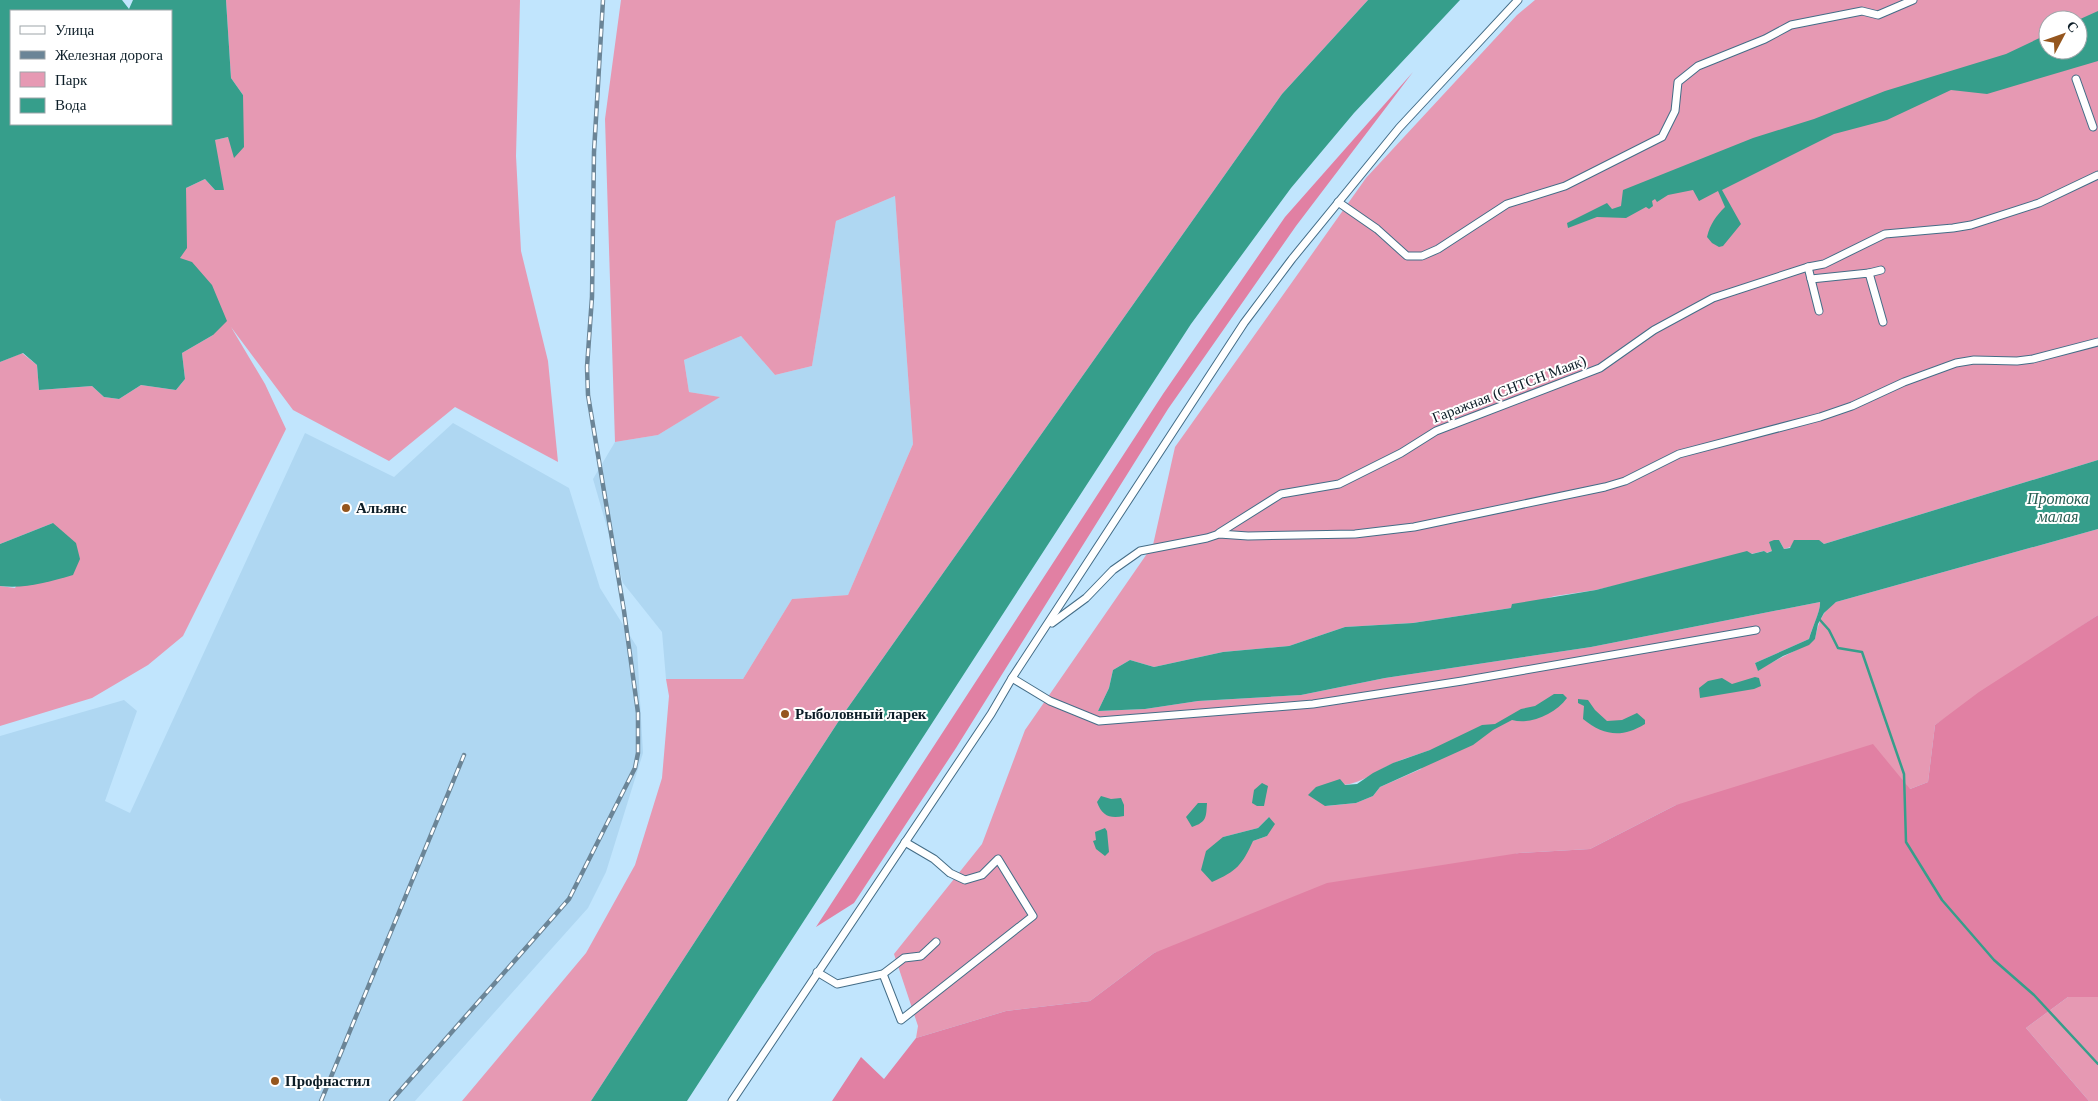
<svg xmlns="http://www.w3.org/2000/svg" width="2098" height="1101" font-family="Georgia,serif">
  <rect width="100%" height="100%" fill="#c1e5fd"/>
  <g fill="#afd7f2">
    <polygon points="895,196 913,444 848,595 792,599 743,679 666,679 662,632 623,583 593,479 615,442 658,435 719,397 689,392 684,360 741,336 775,375 812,366 836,221"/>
    <polygon points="453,423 569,488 600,588 637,647 643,753 606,872 588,908 415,1101 2,1101 0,1098 0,736 124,700 137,711 105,801 130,813 305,433 394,477"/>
  </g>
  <g fill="#e699b3" fill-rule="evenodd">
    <polygon points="226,0 520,0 516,156 521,251 548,361 558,462 455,407 389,461 293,410 231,327 265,384 286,429 183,636 148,665 92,698 0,726 0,586 15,588 53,523 0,544 0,362 22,353 37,365 39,390 92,386 104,397 119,399 141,385 176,390 185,379 182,353 213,335 180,259 186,209 186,188 205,179 215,190 215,140 228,137 243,95 231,78"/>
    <polygon points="621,0 1368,0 1282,94 842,716 591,1101 462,1101 586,953 635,865 662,778 669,696 666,679 743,679 792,599 848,595 913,444 895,196 836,221 812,366 775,375 741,336 684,360 689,392 720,397 658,435 615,442 605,119"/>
    <path d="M1535 0H2098V460L1824 544 1818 540H1814L1784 549 1779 540 1772 551 1766 553 1764 551 1596 590 1555 596 1511 608 1413 623 1345 627 1289 646 1223 652 1154 667 1130 660 1113 670 1109 688 1098 711 1145 709 1198 701 1301 695 1385 678 1591 647 1820 602C1821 611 1812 627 1809 639L1755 663 1758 670C1777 659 1797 651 1815 639 1818 623 1822 611 1836 602L2098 529V615L1935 725 1928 782 1910 789 1676 805 1590 849 1519 853 1154 953 1090 1001 1006 1011 916 1038 918 1026 894 954 982 844 1025 730 1153 545 1175 447 1366 178 1517 15ZM2048 20H2078V50H2048ZM1430 750 1421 769 1380 787 1373 796 1356 803 1326 806 1344 785C1363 783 1375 771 1392 764 1404 758 1417 755 1430 750ZM1269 817 1267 836 1253 841 1223 837 1258 828Z"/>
    <polygon points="2068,997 2098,997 2098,1101 2089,1101 2026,1028"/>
  </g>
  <g fill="#e180a3">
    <polygon points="1413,72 1296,226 1168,409 956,748 854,903 816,927 1163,394 1285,217"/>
    <polygon points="2098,615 2098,997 2068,997 2026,1028 2089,1101 832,1101 861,1057 884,1079 916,1038 1006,1011 1090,1001 1154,953 1327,883 1519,853 1590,849 1676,805 1873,744 1910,789 1928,782 1935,725 1979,692"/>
  </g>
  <g fill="#369e8b" fill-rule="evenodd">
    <path d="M0 0H122L129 9 133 0H226L231 78 243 95 244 147 234 158 228 137 215 140 224 190H215L205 179 186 188 187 248 180 258 192 262 212 285 227 321 213 335 182 353 185 379 176 390 141 385 119 399 104 397 92 386 39 390 37 365 23 353 0 362ZM11 11H171V124H11Z"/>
    <polygon points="1368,0 1460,0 1354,113 1291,188 1191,324 687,1101 591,1101 842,716 1282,94"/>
    <path d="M2098 11V61L1987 94 1951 90 1887 120 1834 134 1722 190 1741 224 1723 246 1719 247 1712 243 1707 237C1710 224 1716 216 1725 207L1718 191 1699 201 1693 190 1668 195 1657 202 1655 199 1652 201 1653 206 1649 209 1646 207 1626 218 1597 217 1568 228 1567 223 1607 203 1612 209 1621 206 1623 190 1753 138 1814 119 1885 91 2006 54 2048 34V50H2078V20Z"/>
    <path d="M2098 460V529L1836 602 1824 613 1818 624 1815 639 1809 645 1783 656 1758 671 1755 663 1809 639C1812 628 1821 610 1820 602L1591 647 1385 678 1301 695 1198 701 1145 709 1098 711 1109 688 1113 670 1130 660 1154 667 1223 652 1289 646 1345 627 1413 623 1511 608 1512 604 1596 590 1747 551 1752 554 1764 551 1767 553 1772 551 1769 542 1774 540H1779L1784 549 1790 548 1794 540H1819L1824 544Z"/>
    <path d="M53 523 76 543 80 559 73 575C49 582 25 589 0 586V544Z"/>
    <polygon points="1755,677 1759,678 1761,686 1754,689 1700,698 1699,688 1708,681 1722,678 1732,684"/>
    <path d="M1554 694H1563L1567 698C1555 714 1531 725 1512 720L1493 730 1473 745 1380 787 1373 796 1356 803 1325 806 1308 795 1316 787 1340 779 1345 785 1357 784 1373 773 1393 763 1430 750 1482 725 1495 724 1521 709 1535 706Z"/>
    <path d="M1578 699 1588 700 1595 710 1607 721 1622 720 1637 713 1645 720V724C1622 738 1604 736 1583 719L1584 706 1578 703Z"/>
    <polygon points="1262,783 1268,786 1264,806 1257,806 1252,803 1254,790"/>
    <path d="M1101 796 1111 799 1121 798 1124 805V816C1110 819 1102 816 1097 802Z"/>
    <path d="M1198 803H1207C1206 817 1207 822 1192 827L1186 817Z"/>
    <path d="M1269 817 1275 824 1267 836 1253 841C1242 865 1237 871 1212 882L1201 870 1206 851 1223 837 1258 828Z"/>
    <polygon points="1105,828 1107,831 1109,852 1105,856 1096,849 1093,841 1096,840 1095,832"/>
  </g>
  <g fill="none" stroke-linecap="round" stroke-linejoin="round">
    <polyline stroke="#369e8b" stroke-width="2.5" points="1820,620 1829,630 1838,648 1862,652 1904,774 1906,842 1942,900 1994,960 2034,995 2098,1064"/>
    <g stroke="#446d87" stroke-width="9">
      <g id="street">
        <polyline points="2076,79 2093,127"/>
        <polyline points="1338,202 1377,229 1407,256 1422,256 1438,249 1507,204 1565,186 1662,137 1675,111 1678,82 1698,66 1765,39 1791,25 1862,11 1878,15 1913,0"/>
        <polyline points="1808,267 1811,279 1869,273 1883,322"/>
        <polyline points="1869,273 1881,270"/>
        <polyline points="1811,279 1819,311"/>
        <polyline points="1219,533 1281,494 1339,484 1401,453 1436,431 1600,368 1654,330 1713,298 1808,267 1824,264 1885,234 1953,228 1971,225 2039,203 2098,175"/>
        <polyline points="1052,623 1086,598 1113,570 1140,551 1207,538 1219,534 1248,536 1355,534 1414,527 1605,487 1625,481 1679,454 1820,417 1852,406 1904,382 1956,363 1974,360 2017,361 2033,359 2098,342"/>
        <polyline points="1012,678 1050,701 1099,721 1313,704 1462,681 1756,630"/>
        <polyline points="817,972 837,984 883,974 904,958 921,956 936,942"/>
        <polyline points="883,974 901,1020 1033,916 998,859 982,875 965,880 950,873 934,859 905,842"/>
        <polyline points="732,1101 991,714 1012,678 1244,323 1292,259 1399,128 1518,0"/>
      </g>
    </g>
    <use href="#street" stroke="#fff" stroke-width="7"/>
    <g stroke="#6b8597" stroke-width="4.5">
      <g id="rail">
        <polyline points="321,1101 464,755"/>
        <polyline points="391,1101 569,899 635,768 638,753 638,713 624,611 588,395 587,367 592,297 594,152 603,0"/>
      </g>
    </g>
    <use href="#rail" stroke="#fff" stroke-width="2.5" stroke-dasharray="8" stroke-linecap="butt"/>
  </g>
  <g fill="#95561e" stroke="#fff" stroke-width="2">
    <circle cx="346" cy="508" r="5"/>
    <circle cx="785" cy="714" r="5"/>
    <circle cx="275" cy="1081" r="5"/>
  </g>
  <g text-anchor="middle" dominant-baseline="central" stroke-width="4" stroke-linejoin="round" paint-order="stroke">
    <g font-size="15" fill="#0c1d27" stroke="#fff">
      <text transform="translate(1509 389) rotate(-21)">Гаражная (СНТСН Маяк)</text>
    </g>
    <g font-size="15" font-weight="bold" fill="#0c1d27" stroke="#fff" text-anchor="start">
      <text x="356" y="508">Альянс</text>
      <text x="795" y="714">Рыболовный ларек</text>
      <text x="285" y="1081">Профнастил</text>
    </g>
    <g font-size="16" font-style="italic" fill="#275e53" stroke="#fff">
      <text x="2058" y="498">Протока<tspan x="2058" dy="18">малая</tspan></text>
    </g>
  </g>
  <rect x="10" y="10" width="162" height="115" fill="#ffffff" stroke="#9ea5a9"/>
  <rect x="20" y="26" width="25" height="8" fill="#ffffff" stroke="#9ea5a9"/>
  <text x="55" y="35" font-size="15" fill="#0c1d27">Улица</text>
  <rect x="20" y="51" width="25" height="8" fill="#6b8597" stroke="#9ea5a9"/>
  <text x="55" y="60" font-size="15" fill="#0c1d27">Железная дорога</text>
  <rect x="20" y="72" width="25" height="15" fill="#e699b3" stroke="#9ea5a9"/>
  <text x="55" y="85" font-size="15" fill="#0c1d27">Парк</text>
  <rect x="20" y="98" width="25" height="15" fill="#369e8b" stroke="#9ea5a9"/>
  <text x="55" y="110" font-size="15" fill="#0c1d27">Вода</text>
  <g transform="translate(2063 35) rotate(49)"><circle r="24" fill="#ffffff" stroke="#9ea5a9"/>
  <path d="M0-4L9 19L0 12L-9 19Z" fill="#95561e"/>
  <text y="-8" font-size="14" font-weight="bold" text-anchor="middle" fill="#0c1d27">С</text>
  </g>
</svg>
